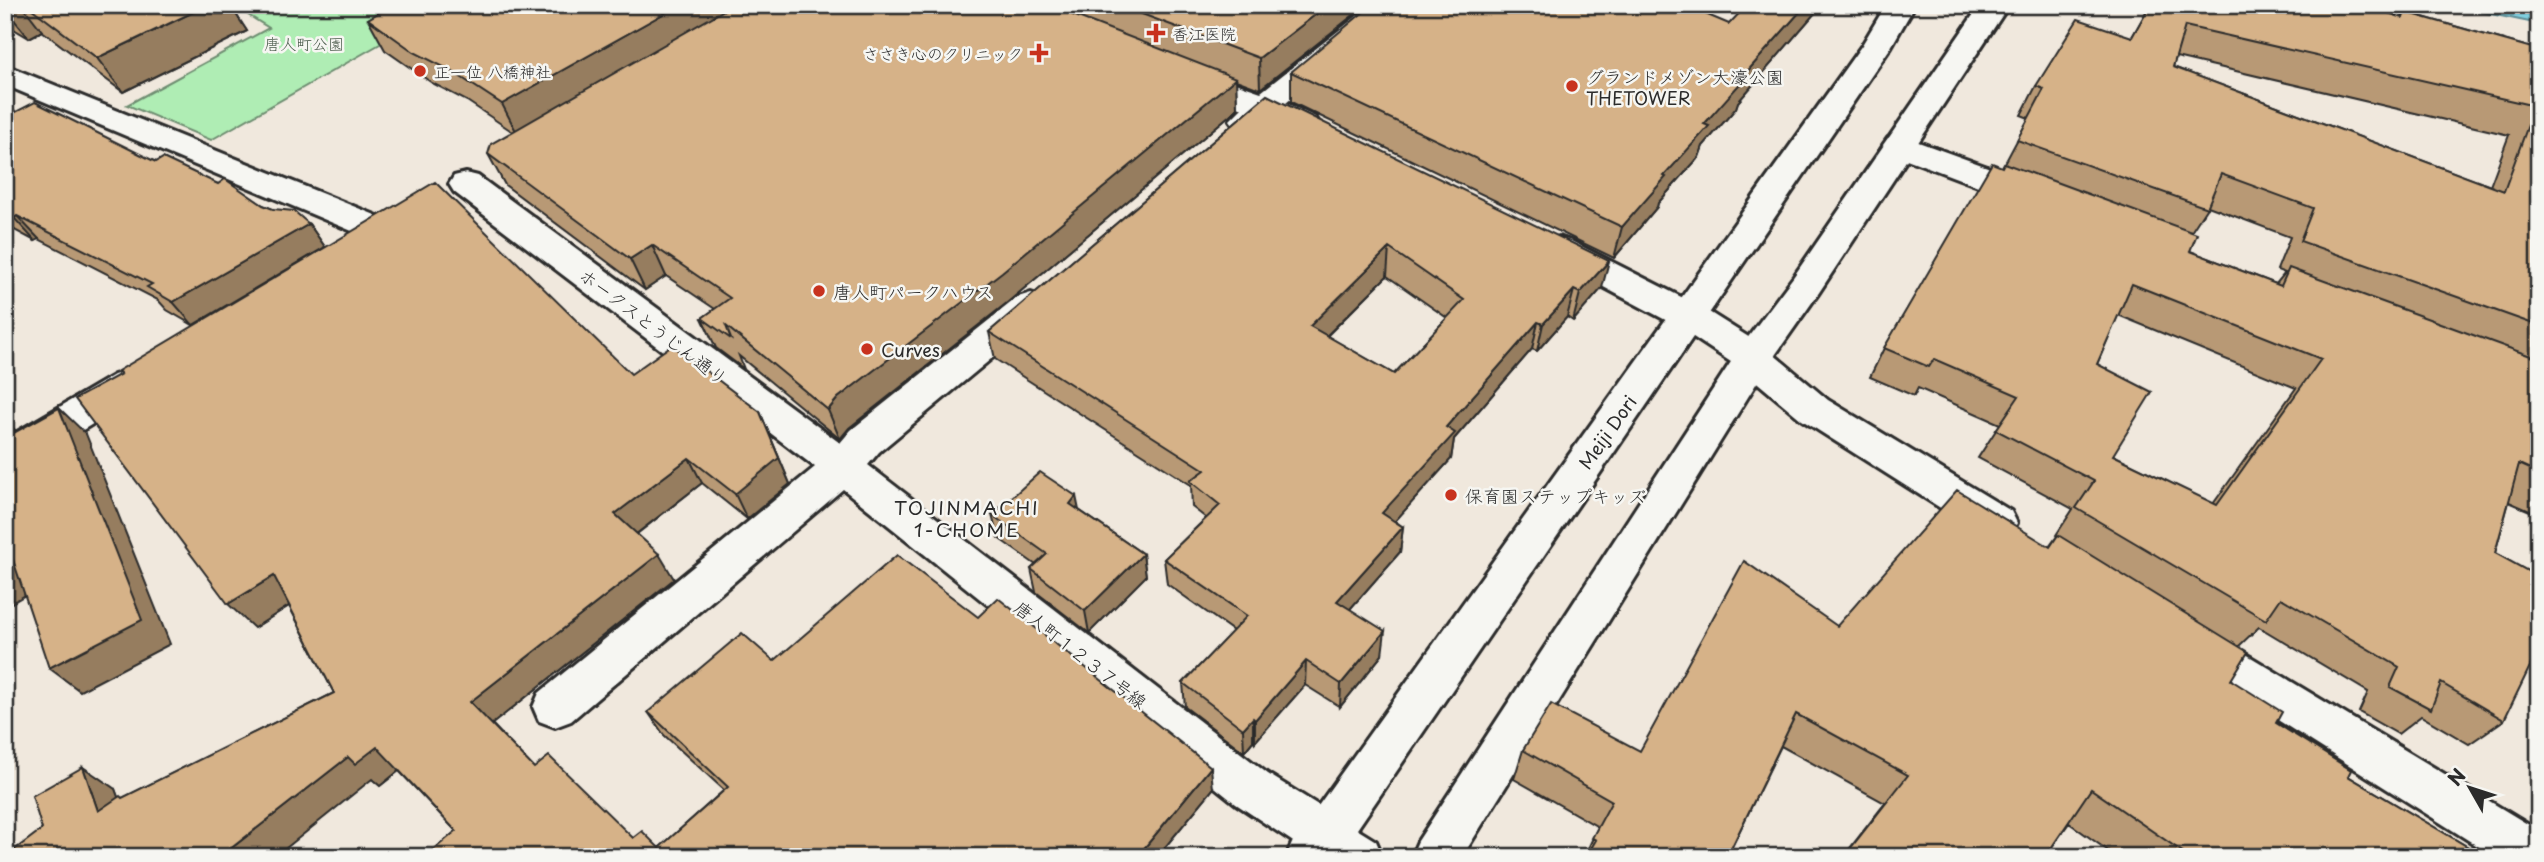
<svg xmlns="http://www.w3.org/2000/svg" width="2544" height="862" font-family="'Playpen Sans','Klee One',sans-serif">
  <rect width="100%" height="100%" fill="#f0e8dd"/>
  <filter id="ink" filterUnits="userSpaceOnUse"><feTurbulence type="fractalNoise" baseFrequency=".0143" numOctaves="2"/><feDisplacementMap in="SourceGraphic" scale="14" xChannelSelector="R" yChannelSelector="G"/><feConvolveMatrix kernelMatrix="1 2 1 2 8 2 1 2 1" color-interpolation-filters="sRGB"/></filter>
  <g filter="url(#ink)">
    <polygon fill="#afedb4" stroke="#6d8c70" stroke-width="2" points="232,5 389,5 424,19 211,140 127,105 269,28"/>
    <polygon fill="#80cede" stroke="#5e8d96" stroke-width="2" points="2448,5 2539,5 2539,24"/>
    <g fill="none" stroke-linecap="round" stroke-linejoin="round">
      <g stroke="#2b2b2b" stroke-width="6">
        <g id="street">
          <path d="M1371 5H1403L1286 103 1315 117 1320 124 1315 131 1304 134 1267 119C1256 128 1249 131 1235 127L1230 120 1242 108 1178 83 1174 76 1178 69 1189 67 1261 92Z"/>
          <polygon points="5,65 395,223 400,231 395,239 383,243 371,239 5,85"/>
          <polygon points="1899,135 2043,187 2048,195 2043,203 2031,206 1888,152 1883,145 1888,138"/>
          <polygon points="466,173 478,176 840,443 851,430 1018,297 1031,293 1044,297 1049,306 1044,315 879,452 868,465 1268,774 1376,841 1383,857 1316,857 1236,804 843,489 571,721 555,727 539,721 533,707 539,693 815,467 454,192 449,184 454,176"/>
          <polygon points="1559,237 1571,241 1701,307 1766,348 1828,400 2011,511 2017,523 2011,535 1997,540 1983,535 1802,420 1740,368 1675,325 1547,257 1542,249 1547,241"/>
          <polygon points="127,371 140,375 146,385 140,395 19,469 5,473 5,439 114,375"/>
          <polygon points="2191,624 2206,630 2539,831 2539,857 2495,857 2176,656 2169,643 2176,630"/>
        </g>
      </g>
      <g stroke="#2b2b2b" stroke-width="6">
        <g id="secondary">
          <polygon points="1886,5 1915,5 1891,47 1338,857 1286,857 1293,841 1862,45"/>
          <polygon points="1980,5 2009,5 1818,294 1766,368 1462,857 1411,857 1418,841 1740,348 1794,276"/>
        </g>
      </g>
      <use href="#street" fill="#f6f6f2" fill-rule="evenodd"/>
      <use href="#secondary" fill="#f6f6f2" fill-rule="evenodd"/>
    </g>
    <g fill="#b89975" stroke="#2b2b2b" stroke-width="2" fill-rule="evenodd">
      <polygon points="5,5 230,5 247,31 123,92 42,31 29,38 7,25 5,25"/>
      <polygon points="392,5 1366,5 1260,89 1236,80 1237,109 1008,302 849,428 840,439 739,356 744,369 716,348 702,318 715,309 666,276 645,290 505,185 488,154 513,132 467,101 432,83 385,50 368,19"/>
      <path d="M2150 5 2402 17 2405 12 2539 50V515L2509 502 2495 553 2504 720 2469 744 2421 716 2398 734 2359 712 2368 692 2259 627 2239 646 2231 680 2276 723 2348 776 2485 857H2117L2069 823 2045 857H1843L1885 803 1781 746 1727 857H1584L1598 827 1514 779 1523 750 1640 751 1837 626 2049 547 2057 536 2056 535 2073 509 1978 458 2000 424 1918 388 1914 396 1870 377 1884 348 2005 163 2029 118 2021 115 2036 86 2132 37ZM2176 57 2509 135 2490 186 2173 67ZM2208 206 2290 237 2277 270 2285 273 2276 284 2190 251 2191 232ZM2118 315 2296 388 2213 504 2113 455 2097 364Z"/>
      <polygon points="1815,13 1738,102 1736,108 1703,146 1699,157 1658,203 1657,207 1614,258 1291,102 1291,72 1729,24"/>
      <path d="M1267 95 1602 288 1573 321 1567 317 1537 351 1532 349 1454 439 1451 459 1395 521 1403 527 1400 552 1350 609 1382 655 1340 707 1305 685 1255 742 1253 741 1244 752 1185 707 1183 683 1233 631 1167 584 1164 559 1206 518 1192 507 1191 485 995 359 989 332ZM1387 276 1447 318 1394 374 1327 336Z"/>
      <polygon points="5,107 16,112 218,184 263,205 309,224 325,247 193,325 167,310 158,300 39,239 35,241 5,225"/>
      <polygon points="631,374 760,412 790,484 747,519 702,483 637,534 674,579 492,724 534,768 633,838 659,848 724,790 664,735 648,712 774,661 978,617 1213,789 1157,857 425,857 456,831 399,771 380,786 372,779 5,857 115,789 118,797 123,798 334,693 289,606 254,628"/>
      <polygon points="1079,510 1143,554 1146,576 1089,633 1036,592 1031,569 1036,565 998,538 992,515"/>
    </g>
    <g fill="#967d5f" stroke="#2b2b2b" stroke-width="2">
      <polygon points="5,5 22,5 42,31 29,38 5,9"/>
      <polygon points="208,5 230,5 247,31 123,92 97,58"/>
      <polygon points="679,5 743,5 518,135 502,104"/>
      <polygon points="1328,5 1366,5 1260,89 1259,58"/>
      <polygon points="1806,5 1818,5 1815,13 1738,102 1736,108 1703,146 1699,157 1658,203 1657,207 1614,258 1622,227 1743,76"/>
      <polygon points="1236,78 1237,109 1008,302 849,428 840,439 828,410 838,398"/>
      <polygon points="17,216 39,239 35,241 14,218"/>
      <polygon points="309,224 325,247 193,325 173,302"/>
      <polygon points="652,245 666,276 645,290 630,259"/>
      <polygon points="1389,248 1387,276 1309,353 1310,326"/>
      <polygon points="1609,261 1602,288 1573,321 1580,293"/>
      <polygon points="1574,290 1567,317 1537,351 1543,324"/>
      <polygon points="1538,322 1532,349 1454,439 1451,459 1379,539 1382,513 1446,427"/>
      <polygon points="59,408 86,434 170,644 80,691 49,668"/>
      <polygon points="760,412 790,484 747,519 735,494"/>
      <polygon points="5,421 15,430 5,437"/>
      <polygon points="689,458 702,483 631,538 615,514"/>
      <polygon points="1076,496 1081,520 1070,504"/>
      <polygon points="1403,527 1400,552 1336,625 1337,601"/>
      <polygon points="659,554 674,579 491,725 470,702"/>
      <polygon points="1143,554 1146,576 1089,633 1085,611"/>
      <polygon points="13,560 44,584 5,607 5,564"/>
      <polygon points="274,576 298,600 254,628 228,604"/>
      <polygon points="1385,631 1382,655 1340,707 1341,684"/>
      <polygon points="1306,661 1305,685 1255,742 1255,720"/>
      <polygon points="1253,718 1253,741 1244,752 1243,729"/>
      <polygon points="377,747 401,769 380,786 372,779 275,857 220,857 348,757"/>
      <polygon points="83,767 115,789 131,832 98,811"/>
      <polygon points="1211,767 1213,789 1157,857 1137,857"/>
    </g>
    <g fill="#d6b288" stroke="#2b2b2b" stroke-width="2" fill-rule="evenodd">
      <polygon points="27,5 208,5 97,58"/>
      <polygon points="392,5 679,5 502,104 450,70 414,52 368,19"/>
      <polygon points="733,5 1047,5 1236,78 1002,272 838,398 828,410 726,326 731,339 702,318 730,298 652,245 630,259 488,154 491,144"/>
      <polygon points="1118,5 1328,5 1259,58"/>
      <polygon points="1372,5 1684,5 1729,24 1747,5 1806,5 1743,76 1746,77 1704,124 1709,126 1664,176 1666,177 1622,227 1291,72"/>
      <path d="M2150 5H2364L2403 18 2405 12 2539 50V326L2300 241 2313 208 2221 174 2207 208 2017 140 2044 89 2036 86 2078 19 2132 37ZM2185 26 2535 106 2504 191 2173 67Z"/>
      <path d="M1267 95 1609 261 1580 293 1574 290 1543 324 1538 322 1446 427 1455 433 1382 513 1403 527 1337 601 1385 631 1341 684 1306 661 1255 720 1253 718 1243 729 1183 683 1247 616 1164 559 1220 505 1190 481 1205 470 989 332ZM1389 248 1464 300 1394 374 1310 326Z"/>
      <polygon points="35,102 156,162 163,158 218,184 225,179 263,205 273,209 294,211 309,224 173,302 147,287 152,284 17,216 14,218 5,214 5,107 16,112"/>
      <path d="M1992 163 2002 167 2004 163 2197 234 2190 251 2281 286 2289 268 2539 359V473L2519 464 2495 553 2539 577V648L2504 720 2441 683 2431 709 2390 687 2399 667 2281 598 2266 620 2076 508 2094 481 1996 430 2019 396 1934 359 1929 367 1884 348ZM2132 284 2321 359 2217 505 2113 455 2152 392 2097 364Z"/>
      <polygon points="435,182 631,374 672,345 760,412 779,458 735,494 689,458 615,514 659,554 470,702 534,768 549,756 633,838 642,831 659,848 728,787 648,712 742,633 774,661 897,555 978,617 998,598 1211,767 1137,857 425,857 456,831 377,747 355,764 348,757 220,857 5,857 42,829 32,796 83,767 98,811 120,796 122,798 334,693 274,576 228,604 75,399 121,374 118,371"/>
      <polygon points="59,408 142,620 49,668 13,560 5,564 5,438"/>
      <polygon points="1040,472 1076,496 1070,504 1143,554 1085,611 1031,569 1047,554 992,515"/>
      <polygon points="1957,490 2050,547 2058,535 2248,652 2231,680 2282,712 2276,723 2351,770 2348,776 2485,857 2190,857 2091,789 2045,857 1861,857 1850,849 1908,775 1796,714 1727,857 1586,857 1596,840 1592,838 1612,801 1523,750 1551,704 1640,751 1744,561 1837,626"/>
    </g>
  </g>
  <g fill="#c8321e" stroke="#f6f6f2" stroke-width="2.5">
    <path d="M1152.5 22.5h7v7h7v7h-7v7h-7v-7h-7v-7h7z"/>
    <path d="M1035.5 42.5h7v7h7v7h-7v7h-7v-7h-7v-7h7z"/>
    <circle cx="420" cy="71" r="7"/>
    <circle cx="1572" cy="86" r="7"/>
    <circle cx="819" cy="291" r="7"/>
    <circle cx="867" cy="349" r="7"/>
    <circle cx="1451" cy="495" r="7"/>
  </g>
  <g text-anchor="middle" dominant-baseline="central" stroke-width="5" stroke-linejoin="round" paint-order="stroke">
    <g font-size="16" fill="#2b2b2b" stroke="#f6f6f2" text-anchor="start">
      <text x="1172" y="33">香江医院</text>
      <text x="1023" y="53" text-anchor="end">ささき心のクリニック</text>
      <text x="434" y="71">正一位 八橋神社</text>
    </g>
    <g font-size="16" fill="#4c5c4d" stroke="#f6f6f2">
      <text x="304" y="43">唐人町公園</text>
    </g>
    <g font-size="18" fill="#2b2b2b" stroke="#f6f6f2" text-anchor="start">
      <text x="1586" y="76">グランドメゾン大濠公園<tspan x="1586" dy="21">THETOWER</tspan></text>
      <text x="833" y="291">唐人町パークハウス</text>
      <text x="881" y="349">Curves</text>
      <text x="1465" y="495">保育園ステップキッズ</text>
    </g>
    <g font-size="18" fill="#2b2b2b" stroke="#f6f6f2">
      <text transform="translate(654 326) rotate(37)">ホークスとうじん通り</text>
      <text transform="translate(1607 432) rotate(-55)">Meiji Dori</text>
      <text transform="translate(1081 654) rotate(38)">唐人町１２３７号線</text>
    </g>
    <g font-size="19" letter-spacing="2" fill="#2b2b2b" stroke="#f6f6f2">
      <text x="967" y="507">TOJINMACHI<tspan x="967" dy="22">1-CHOME</tspan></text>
    </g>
  </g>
  <rect width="2544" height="862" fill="none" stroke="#f6f6f2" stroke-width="28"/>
  <rect x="14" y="14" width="2516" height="834" fill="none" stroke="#2b2b2b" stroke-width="2.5" filter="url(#ink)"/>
  <g transform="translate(2470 788) rotate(309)" stroke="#f6f6f2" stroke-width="5" paint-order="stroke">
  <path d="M0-5L12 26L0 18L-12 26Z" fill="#2b2b2b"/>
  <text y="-10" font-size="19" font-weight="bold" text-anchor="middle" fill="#2b2b2b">N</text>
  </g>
</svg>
